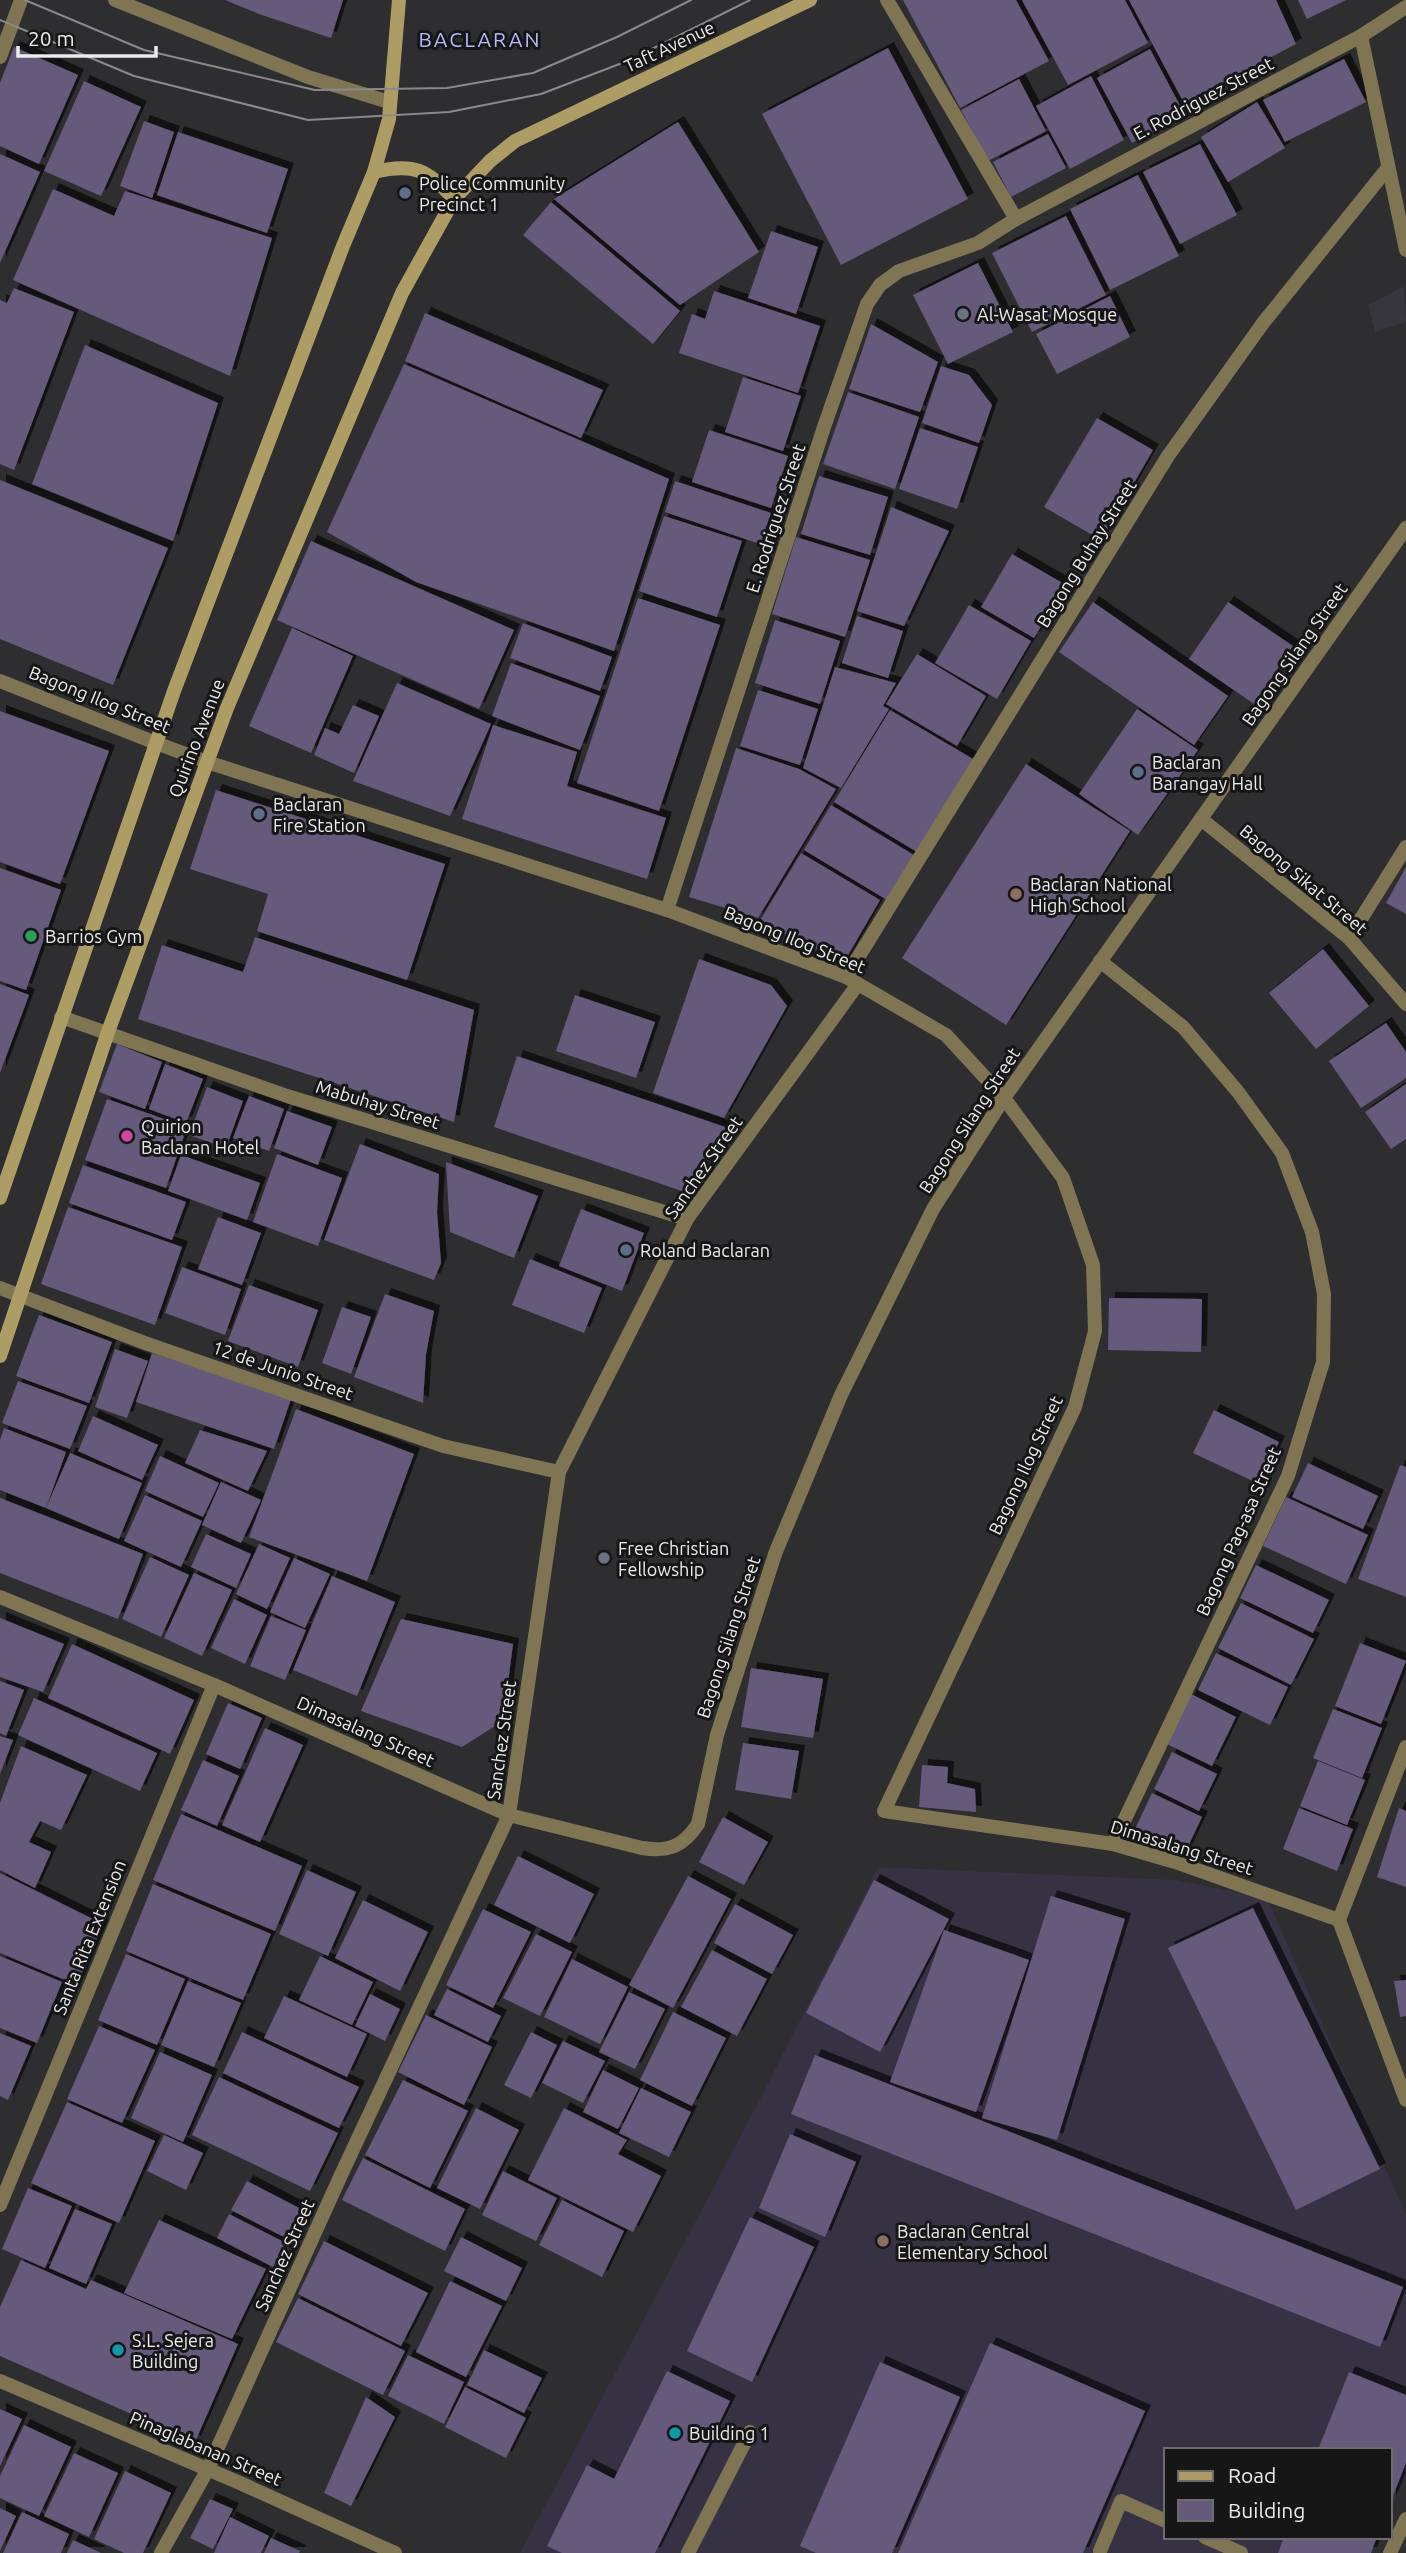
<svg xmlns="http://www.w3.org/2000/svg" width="1406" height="2553" font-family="Ubuntu,sans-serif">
  <defs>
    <filter id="shadow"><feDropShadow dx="6" dy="-6" stdDeviation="0" flood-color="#0009"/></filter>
  </defs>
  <rect width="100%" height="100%" fill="#2e2d30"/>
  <polygon fill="#37353e" points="1404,286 1406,322 1375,332 1368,305"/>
  <polygon fill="#373243" points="878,1867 1175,1880 1267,1898 1406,2215 1406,2474 1390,2509 1390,2450 1166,2450 1166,2537 1378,2537 1371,2553 520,2553 755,2109"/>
  <g fill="#655a7b" filter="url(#shadow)">
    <polygon points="225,0 343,0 331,38 259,14"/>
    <polygon points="903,0 1016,0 1049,61 960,108"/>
    <polygon points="1022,0 1125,0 1148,43 1068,85"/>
    <polygon points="1129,0 1276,0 1296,44 1184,103"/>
    <polygon points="1298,0 1346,0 1307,19"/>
    <polygon points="14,47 78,75 39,164 0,146 0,83"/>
    <polygon points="888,48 968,199 841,265 762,114"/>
    <polygon points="1150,49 1185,115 1132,143 1097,78"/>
    <polygon points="1344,59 1366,102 1285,142 1263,100"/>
    <polygon points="1091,76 1124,140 1070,169 1036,106"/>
    <polygon points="1019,79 1046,131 988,161 961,110"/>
    <polygon points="84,81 141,107 101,196 44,171"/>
    <polygon points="1257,102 1285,148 1228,182 1201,137"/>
    <polygon points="144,121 174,132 152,198 120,186"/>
    <polygon points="678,122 759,252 680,305 554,199"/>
    <polygon points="178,132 288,169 267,233 157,195"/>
    <polygon points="1048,134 1066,168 1011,197 993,162"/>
    <polygon points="1200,144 1237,215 1180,244 1143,172"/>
    <polygon points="0,154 40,172 0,263"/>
    <polygon points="1138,175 1179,256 1110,290 1070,209"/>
    <polygon points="53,189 114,216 125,191 272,238 230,376 13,280"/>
    <polygon points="551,202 680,311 653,344 523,235"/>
    <polygon points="1066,216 1106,295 1032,332 992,253"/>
    <polygon points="771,231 818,247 796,314 748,298"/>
    <polygon points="978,263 1013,332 948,364 913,295"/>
    <polygon points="14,288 74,312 14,470 0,464 0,300 7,303"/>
    <polygon points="714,291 820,326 798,393 679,353 692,314 705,319"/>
    <polygon points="1110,296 1130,337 1057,374 1036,334"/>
    <polygon points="425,313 603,390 581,438 405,361"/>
    <polygon points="871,324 938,362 920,412 849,389"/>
    <polygon points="85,345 218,403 173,541 32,484"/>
    <polygon points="404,364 669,479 614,651 416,582 327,532"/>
    <polygon points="941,366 969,375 992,405 979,443 922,423"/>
    <polygon points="743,377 801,396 783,451 725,432"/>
    <polygon points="848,392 919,417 895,489 823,464"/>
    <polygon points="1097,418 1153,450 1101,540 1044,507"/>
    <polygon points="920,428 978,447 957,509 899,489"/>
    <polygon points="709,430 788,456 771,508 692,482"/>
    <polygon points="819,476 888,497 870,555 801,534"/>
    <polygon points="0,480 168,548 113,685 0,639"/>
    <polygon points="675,481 771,513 760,544 665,512"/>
    <polygon points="891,507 949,531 904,626 857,611"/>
    <polygon points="664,516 742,541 717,617 639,591"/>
    <polygon points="796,537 870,560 845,637 772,614"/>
    <polygon points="311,541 514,630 479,709 277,620"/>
    <polygon points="1012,554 1066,585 1034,638 981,607"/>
    <polygon points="638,598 720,625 659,811 577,783"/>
    <polygon points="1093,602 1228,696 1194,745 1059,652"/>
    <polygon points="1228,602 1293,646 1254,704 1189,659"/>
    <polygon points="969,605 1031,641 997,699 935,663"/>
    <polygon points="857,616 903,631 888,678 842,663"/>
    <polygon points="775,620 840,641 820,704 755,683"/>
    <polygon points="523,623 612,657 600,691 510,658"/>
    <polygon points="292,628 353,656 311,753 249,726"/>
    <polygon points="917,654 986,696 957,746 886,704"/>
    <polygon points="511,663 600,696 580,750 492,716"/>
    <polygon points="835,667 896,683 883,706 889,709 841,788 803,768"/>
    <polygon points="397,683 491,724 450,816 353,781"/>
    <polygon points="758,690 818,709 800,765 740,746"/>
    <polygon points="353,705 379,716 354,773 314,755 325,728 339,734"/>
    <polygon points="1137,709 1198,750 1138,835 1079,794"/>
    <polygon points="890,710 973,759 917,852 834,802"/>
    <polygon points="0,711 109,751 60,884 0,862"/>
    <polygon points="493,725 577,752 567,786 666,818 647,879 462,819"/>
    <polygon points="736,748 799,769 836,789 758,918 689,897"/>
    <polygon points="1026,764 1130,831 1006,1025 902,958"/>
    <polygon points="216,790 445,864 407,980 257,931 268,894 190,869"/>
    <polygon points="831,805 914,855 887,900 804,850"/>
    <polygon points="801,853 880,900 844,962 759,922"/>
    <polygon points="1406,867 1406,914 1386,903"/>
    <polygon points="0,868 61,890 26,990 0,981"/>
    <polygon points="255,937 474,1010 454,1122 138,1019 162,945 243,972"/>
    <polygon points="1323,949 1369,1006 1316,1049 1269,993"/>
    <polygon points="699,959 771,985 787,1006 724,1118 653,1093"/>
    <polygon points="0,984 29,995 0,1073"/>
    <polygon points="575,995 655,1022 636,1078 556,1051"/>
    <polygon points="1386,1023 1406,1052 1406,1078 1361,1108 1329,1061"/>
    <polygon points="117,1044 162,1062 145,1109 99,1092"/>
    <polygon points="517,1056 731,1129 685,1192 494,1127"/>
    <polygon points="165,1064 203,1079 186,1123 149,1109"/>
    <polygon points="1406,1084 1406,1139 1391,1149 1365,1112"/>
    <polygon points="207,1087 243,1101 226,1148 189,1135"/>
    <polygon points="249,1096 284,1109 269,1151 233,1138"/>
    <polygon points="107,1099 187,1127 166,1188 85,1160"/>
    <polygon points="287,1111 332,1127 318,1165 274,1148"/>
    <polygon points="360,1144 439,1174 437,1212 441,1263 434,1280 324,1240"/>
    <polygon points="277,1154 342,1178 318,1246 253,1222"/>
    <polygon points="181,1155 260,1183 247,1220 168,1191"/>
    <polygon points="446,1162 538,1196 514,1258 450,1232"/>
    <polygon points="83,1165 186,1202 172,1240 69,1203"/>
    <polygon points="68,1207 182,1247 155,1325 41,1284"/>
    <polygon points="581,1209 644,1233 622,1291 559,1266"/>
    <polygon points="218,1217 261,1233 242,1285 198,1269"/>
    <polygon points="530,1259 602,1288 584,1333 512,1305"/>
    <polygon points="182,1267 241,1289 225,1335 165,1313"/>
    <polygon points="249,1285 318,1310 298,1367 228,1341"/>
    <polygon points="385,1294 434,1311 426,1354 423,1403 354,1377"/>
    <polygon points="1109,1298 1202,1299 1201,1352 1108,1350"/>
    <polygon points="342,1307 371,1317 351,1374 322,1363"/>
    <polygon points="39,1315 112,1342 89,1403 16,1376"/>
    <polygon points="115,1349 148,1361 127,1418 95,1407"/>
    <polygon points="152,1353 291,1399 274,1449 136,1402"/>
    <polygon points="18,1381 87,1406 70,1449 2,1423"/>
    <polygon points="296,1409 414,1454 367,1581 249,1537"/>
    <polygon points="1214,1410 1279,1442 1259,1484 1193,1453"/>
    <polygon points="93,1416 158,1445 142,1480 78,1451"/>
    <polygon points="4,1428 66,1452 46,1508 0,1490 0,1440"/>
    <polygon points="200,1430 267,1451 248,1491 185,1463"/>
    <polygon points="70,1453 142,1483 119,1539 46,1508"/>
    <polygon points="160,1456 219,1483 203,1517 145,1491"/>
    <polygon points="1308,1463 1378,1496 1363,1529 1292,1497"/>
    <polygon points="1400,1465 1406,1467 1406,1597 1358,1579"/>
    <polygon points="221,1482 261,1500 241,1543 202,1525"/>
    <polygon points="145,1495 202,1521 181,1567 124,1541"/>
    <polygon points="1286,1497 1368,1535 1346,1584 1263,1546"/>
    <polygon points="0,1498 143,1554 118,1619 0,1573"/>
    <polygon points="206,1534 251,1554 236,1588 191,1567"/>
    <polygon points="259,1544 290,1558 267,1609 236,1594"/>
    <polygon points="150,1557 189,1575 161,1637 122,1619"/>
    <polygon points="294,1558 330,1574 305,1628 270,1612"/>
    <polygon points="1256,1565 1329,1600 1313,1633 1240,1598"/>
    <polygon points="194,1573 232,1590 202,1656 164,1638"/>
    <polygon points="332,1576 395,1602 357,1696 293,1670"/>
    <polygon points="234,1599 267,1615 245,1664 211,1648"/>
    <polygon points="1241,1603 1314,1639 1291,1685 1218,1648"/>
    <polygon points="271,1616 306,1630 285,1680 250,1666"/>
    <polygon points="0,1618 64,1644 43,1692 0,1677"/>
    <polygon points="401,1619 513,1644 503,1721 462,1747 361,1711"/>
    <polygon points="1360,1643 1406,1661 1381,1724 1335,1706"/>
    <polygon points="72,1644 194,1700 170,1754 48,1698"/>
    <polygon points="1216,1653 1288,1687 1270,1725 1198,1690"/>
    <polygon points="751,1668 823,1679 813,1738 741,1727"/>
    <polygon points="0,1681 24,1690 6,1736 0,1733"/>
    <polygon points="1191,1694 1236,1717 1212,1766 1167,1744"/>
    <polygon points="34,1698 157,1753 140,1791 18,1735"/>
    <polygon points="228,1703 262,1718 240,1769 206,1754"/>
    <polygon points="1333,1709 1382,1728 1362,1778 1313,1758"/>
    <polygon points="265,1728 303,1745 260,1842 222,1825"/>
    <polygon points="0,1736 13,1740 0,1774"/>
    <polygon points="743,1743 799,1751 791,1799 735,1790"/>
    <polygon points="21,1746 87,1775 61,1830 40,1821 29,1842 51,1852 35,1888 0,1870 0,1803"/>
    <polygon points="1172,1752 1217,1774 1199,1811 1154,1789"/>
    <polygon points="203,1760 239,1776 217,1826 181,1810"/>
    <polygon points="1318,1761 1365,1780 1347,1825 1300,1806"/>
    <polygon points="922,1765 948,1767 947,1783 975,1789 976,1812 919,1807"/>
    <polygon points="1152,1793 1202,1817 1185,1853 1135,1829"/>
    <polygon points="1299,1808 1353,1829 1337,1871 1283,1849"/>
    <polygon points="1399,1808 1406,1811 1406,1887 1377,1877"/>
    <polygon points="181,1814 302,1866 275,1931 153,1880"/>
    <polygon points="723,1817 768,1842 744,1885 699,1862"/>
    <polygon points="518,1856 594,1894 570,1943 494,1905"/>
    <polygon points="307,1870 356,1892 328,1956 279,1934"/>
    <polygon points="0,1873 103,1924 77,1985 0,1953"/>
    <polygon points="688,1876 731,1899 673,2008 629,1985"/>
    <polygon points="874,1880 949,1919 880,2052 806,2013"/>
    <polygon points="153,1884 271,1934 243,2000 126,1951"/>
    <polygon points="1051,1896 1125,1919 1057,2140 982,2118"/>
    <polygon points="363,1900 428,1932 400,1991 335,1958"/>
    <polygon points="735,1904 793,1935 772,1974 714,1943"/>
    <polygon points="1253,1908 1380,2169 1296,2210 1168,1948"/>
    <polygon points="483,1909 531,1932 493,2008 446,1985"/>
    <polygon points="944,1930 1029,1960 976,2112 890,2082"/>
    <polygon points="536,1934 572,1952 540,2016 503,1998"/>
    <polygon points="712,1950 767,1979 737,2036 681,2007"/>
    <polygon points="126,1954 185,1979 157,2045 98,2020"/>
    <polygon points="0,1956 62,1982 37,2043 0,2028"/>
    <polygon points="320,1956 373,1982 352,2025 299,2000"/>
    <polygon points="572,1959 628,1987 600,2044 544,2017"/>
    <polygon points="1406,1980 1406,2016 1400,2017 1394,1981"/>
    <polygon points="188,1981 241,2003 214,2067 161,2045"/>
    <polygon points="447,1989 501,2016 488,2042 434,2015"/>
    <polygon points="629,1992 665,2009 635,2069 599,2052"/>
    <polygon points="370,1994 400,2009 385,2041 355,2026"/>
    <polygon points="284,1996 367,2034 347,2077 264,2038"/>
    <polygon points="673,2012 726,2038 692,2106 640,2080"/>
    <polygon points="426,2015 492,2047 464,2105 398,2072"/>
    <polygon points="99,2026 155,2050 122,2123 67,2099"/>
    <polygon points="242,2032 359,2087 339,2128 223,2073"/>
    <polygon points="531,2032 557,2045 531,2098 504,2085"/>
    <polygon points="0,2033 31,2046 8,2100 0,2096"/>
    <polygon points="563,2041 605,2061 583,2103 542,2083"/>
    <polygon points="160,2052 212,2075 183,2142 131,2118"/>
    <polygon points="815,2055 1403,2287 1380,2347 791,2114"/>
    <polygon points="603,2070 639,2088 618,2129 583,2112"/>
    <polygon points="219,2077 338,2133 310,2191 192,2135"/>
    <polygon points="403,2080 468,2111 430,2188 365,2155"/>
    <polygon points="641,2088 691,2112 669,2157 619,2133"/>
    <polygon points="67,2102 155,2141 119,2223 31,2183"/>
    <polygon points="476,2108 519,2130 480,2209 437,2188"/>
    <polygon points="564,2108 627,2140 618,2154 661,2176 633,2232 528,2180"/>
    <polygon points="790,2134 856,2162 825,2237 759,2208"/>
    <polygon points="164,2135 203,2153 186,2190 147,2171"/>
    <polygon points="363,2158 465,2209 445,2251 342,2200"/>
    <polygon points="503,2171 557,2198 536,2241 482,2215"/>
    <polygon points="247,2181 301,2209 286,2238 231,2210"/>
    <polygon points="28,2188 72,2206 45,2268 2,2249"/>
    <polygon points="562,2200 624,2231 602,2277 539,2245"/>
    <polygon points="75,2209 112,2224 86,2284 49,2268"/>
    <polygon points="229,2214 286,2243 273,2267 217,2238"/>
    <polygon points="750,2217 814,2247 752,2382 687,2351"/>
    <polygon points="159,2220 266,2269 232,2339 124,2293"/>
    <polygon points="461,2237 522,2268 506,2301 444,2271"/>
    <polygon points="324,2241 428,2293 401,2346 298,2294"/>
    <polygon points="21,2260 86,2289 91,2280 238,2344 195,2442 0,2356 0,2307"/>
    <polygon points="450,2281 502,2306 466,2377 416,2352"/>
    <polygon points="298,2298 405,2351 383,2395 276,2342"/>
    <polygon points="990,2343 1145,2411 1083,2553 898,2553"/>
    <polygon points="484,2350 542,2378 524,2413 467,2385"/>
    <polygon points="408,2355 464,2382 444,2424 388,2396"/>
    <polygon points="880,2362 960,2397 892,2553 816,2553 800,2546"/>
    <polygon points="667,2371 730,2401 655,2553 562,2553 547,2546 587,2465 614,2479"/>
    <polygon points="1349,2372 1406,2395 1406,2463 1390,2503 1390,2450 1318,2450"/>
    <polygon points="465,2387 526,2418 506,2458 445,2427"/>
    <polygon points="366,2397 395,2417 351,2506 324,2493"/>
    <polygon points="0,2409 22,2419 0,2466"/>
    <polygon points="24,2425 71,2447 39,2516 0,2498 0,2476"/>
    <polygon points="74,2453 118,2473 89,2537 44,2516"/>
    <polygon points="125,2471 171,2493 143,2553 124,2553 94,2539"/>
    <polygon points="210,2499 233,2509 213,2549 190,2538"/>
    <polygon points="0,2508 16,2516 0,2551"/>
    <polygon points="22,2512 69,2534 61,2553 3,2553"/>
    <polygon points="230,2517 269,2536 261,2553 214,2553"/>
    <polygon points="1284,2537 1377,2537 1371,2553 1278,2553"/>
    <polygon points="271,2538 300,2551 299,2553 264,2553"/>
    <polygon points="73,2540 101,2553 67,2553"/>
  </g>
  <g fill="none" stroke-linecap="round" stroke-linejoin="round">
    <g stroke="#7f7553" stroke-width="14">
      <polyline points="1205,2537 1241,2553"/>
      <polyline points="1100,2551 1121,2501 1166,2521"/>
      <polyline points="688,2553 750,2432"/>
    </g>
    <g stroke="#7f7553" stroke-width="14">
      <polyline points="0,57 21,0"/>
      <polyline points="0,681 156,743"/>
    </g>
    <g stroke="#7f7553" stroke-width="14">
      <polyline points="115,0 308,77 389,102"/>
      <polyline points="887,0 1016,219"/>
      <polyline points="1361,36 1406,250"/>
      <polyline points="156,743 207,762 667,910 846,977 946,1035 1004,1098 1063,1178 1093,1265 1095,1331 1075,1407 884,1811 1113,1844 1175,1862 1339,1920"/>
      <polyline points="1201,819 1349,938 1406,1004"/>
      <polyline points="667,910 824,427 867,304 880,285 899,271 978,243 1016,219 1361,36 1406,7"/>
      <polyline points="1349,938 1406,847"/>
      <polyline points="1100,961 1183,1027 1238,1092 1282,1153 1312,1232 1324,1294 1323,1362 1288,1476 1113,1844"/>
      <polyline points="846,977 1168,456 1263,323 1387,169"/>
      <polyline points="61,1017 287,1096 687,1219"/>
      <polyline points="0,1288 145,1343 443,1446 559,1472"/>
      <path d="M0 1597 214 1685 509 1815 642 1848C668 1852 683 1847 698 1824L717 1735 775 1554 841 1395 933 1209 1004 1098 1406 528"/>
      <polyline points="1406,1747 1339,1920 1406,2100"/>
      <polyline points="0,2205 214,1685"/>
      <polyline points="0,2381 240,2483 395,2553"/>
      <polyline points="161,2553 208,2469 341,2175 509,1815 559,1472 687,1219 858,984"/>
      <polyline points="1390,2553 1406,2519"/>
    </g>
    <g stroke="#ad9d65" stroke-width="14">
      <path d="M374 172C413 163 428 169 454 199"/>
      <polyline points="0,1198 174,691 343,246 374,172 389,119 399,0"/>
      <polyline points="0,1356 108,1032 227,708 402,293 454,199 490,161 515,141 810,0"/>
    </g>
    <g stroke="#8a898c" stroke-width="2">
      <polyline points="25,0 144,50 315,90 447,88 533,73 617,37 691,0"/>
      <polyline points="0,20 134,76 308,120 449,112 541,94 630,60 750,0"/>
    </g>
  </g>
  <g fill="#5c6f8a" stroke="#161617" stroke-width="2.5">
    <circle cx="405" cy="193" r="7"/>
    <circle cx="1138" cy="772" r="7"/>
    <circle cx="259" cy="814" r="7"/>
    <circle cx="626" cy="1250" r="7"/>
  </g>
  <g fill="#6b7280" stroke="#161617" stroke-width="2.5">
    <circle cx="963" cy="314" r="7"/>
    <circle cx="604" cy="1558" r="7"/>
  </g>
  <g fill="#8d6e63" stroke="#161617" stroke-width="2.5">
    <circle cx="1016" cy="894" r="7"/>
    <circle cx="883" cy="2241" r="7"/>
  </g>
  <circle fill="#2e9e5b" stroke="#161617" stroke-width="2.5" cx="31" cy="936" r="7"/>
  <circle fill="#d1479c" stroke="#161617" stroke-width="2.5" cx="127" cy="1136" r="7"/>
  <g fill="#0f9aa8" stroke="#161617" stroke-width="2.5">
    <circle cx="118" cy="2350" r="7"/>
    <circle cx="675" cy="2433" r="7"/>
  </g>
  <g text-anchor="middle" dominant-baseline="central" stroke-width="6" stroke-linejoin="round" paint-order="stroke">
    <g font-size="18" fill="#ececee" stroke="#161617">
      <text transform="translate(669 46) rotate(-25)">Taft Avenue</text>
      <text transform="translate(1203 98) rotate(-28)">E. Rodriguez Street</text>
      <text transform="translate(775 518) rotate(-72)">E. Rodriguez Street</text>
      <text transform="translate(1086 553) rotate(-58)">Bagong Buhay Street</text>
      <text transform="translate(1294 654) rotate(-55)">Bagong Silang Street</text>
      <text transform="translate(100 699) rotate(22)">Bagong Ilog Street</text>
      <text transform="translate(196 738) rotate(-69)">Quirino Avenue</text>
      <text transform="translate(1304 879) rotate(40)">Bagong Sikat Street</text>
      <text transform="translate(795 939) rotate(22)">Bagong Ilog Street</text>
      <text transform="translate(378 1104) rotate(17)">Mabuhay Street</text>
      <text transform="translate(969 1120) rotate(-57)">Bagong Silang Street</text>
      <text transform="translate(703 1167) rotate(-55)">Sanchez Street</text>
      <text transform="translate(283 1370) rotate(19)">12 de Junio Street</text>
      <text transform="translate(1025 1465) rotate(-65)">Bagong Ilog Street</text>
      <text transform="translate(1238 1531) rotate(-66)">Bagong Pag-asa Street</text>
      <text transform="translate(728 1637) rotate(-72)">Bagong Silang Street</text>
      <text transform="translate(366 1731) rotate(24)">Dimasalang Street</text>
      <text transform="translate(501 1740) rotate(-82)">Sanchez Street</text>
      <text transform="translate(1182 1847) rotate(17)">Dimasalang Street</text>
      <text transform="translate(89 1937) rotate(-68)">Santa Rita Extension</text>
      <text transform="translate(284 2255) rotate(-66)">Sanchez Street</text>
      <text transform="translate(206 2448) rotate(23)">Pinaglabanan Street</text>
    </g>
    <g font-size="18" fill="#ececee" stroke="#161617" text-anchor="start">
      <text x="419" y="183">Police Community<tspan x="419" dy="21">Precinct 1</tspan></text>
      <text x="977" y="314">Al-Wasat Mosque</text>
      <text x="1152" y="762">Baclaran<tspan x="1152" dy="21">Barangay Hall</tspan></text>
      <text x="273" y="804">Baclaran<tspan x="273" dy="21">Fire Station</tspan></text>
      <text x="1030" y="884">Baclaran National<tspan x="1030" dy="21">High School</tspan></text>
      <text x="45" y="936">Barrios Gym</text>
      <text x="141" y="1126">Quirion<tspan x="141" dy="21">Baclaran Hotel</tspan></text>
      <text x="640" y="1250">Roland Baclaran</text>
      <text x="618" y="1548">Free Christian<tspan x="618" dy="21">Fellowship</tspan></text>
      <text x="897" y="2231">Baclaran Central<tspan x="897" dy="21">Elementary School</tspan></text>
      <text x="132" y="2340">S.L. Sejera<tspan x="132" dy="21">Building</tspan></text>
      <text x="689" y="2433">Building 1</text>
    </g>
    <g font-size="21" letter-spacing="2" fill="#b9b8ff" stroke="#161617">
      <text x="480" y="39">BACLARAN</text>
    </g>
  </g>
  <rect x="1164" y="2448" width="228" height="91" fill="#161617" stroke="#6c6c6d" stroke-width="2"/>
  <rect x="1178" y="2471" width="35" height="10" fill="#ad9d65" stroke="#6c6c6d" stroke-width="2"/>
  <text x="1228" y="2483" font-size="21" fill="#ececee">Road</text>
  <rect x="1178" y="2500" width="35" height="21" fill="#655a7b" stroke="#6c6c6d" stroke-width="2"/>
  <text x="1228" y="2518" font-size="21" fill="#ececee">Building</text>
  <path d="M18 46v10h138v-10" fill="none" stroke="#ececee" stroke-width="3.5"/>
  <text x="28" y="46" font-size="21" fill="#ececee" stroke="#161617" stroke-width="5" paint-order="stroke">20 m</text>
</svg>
